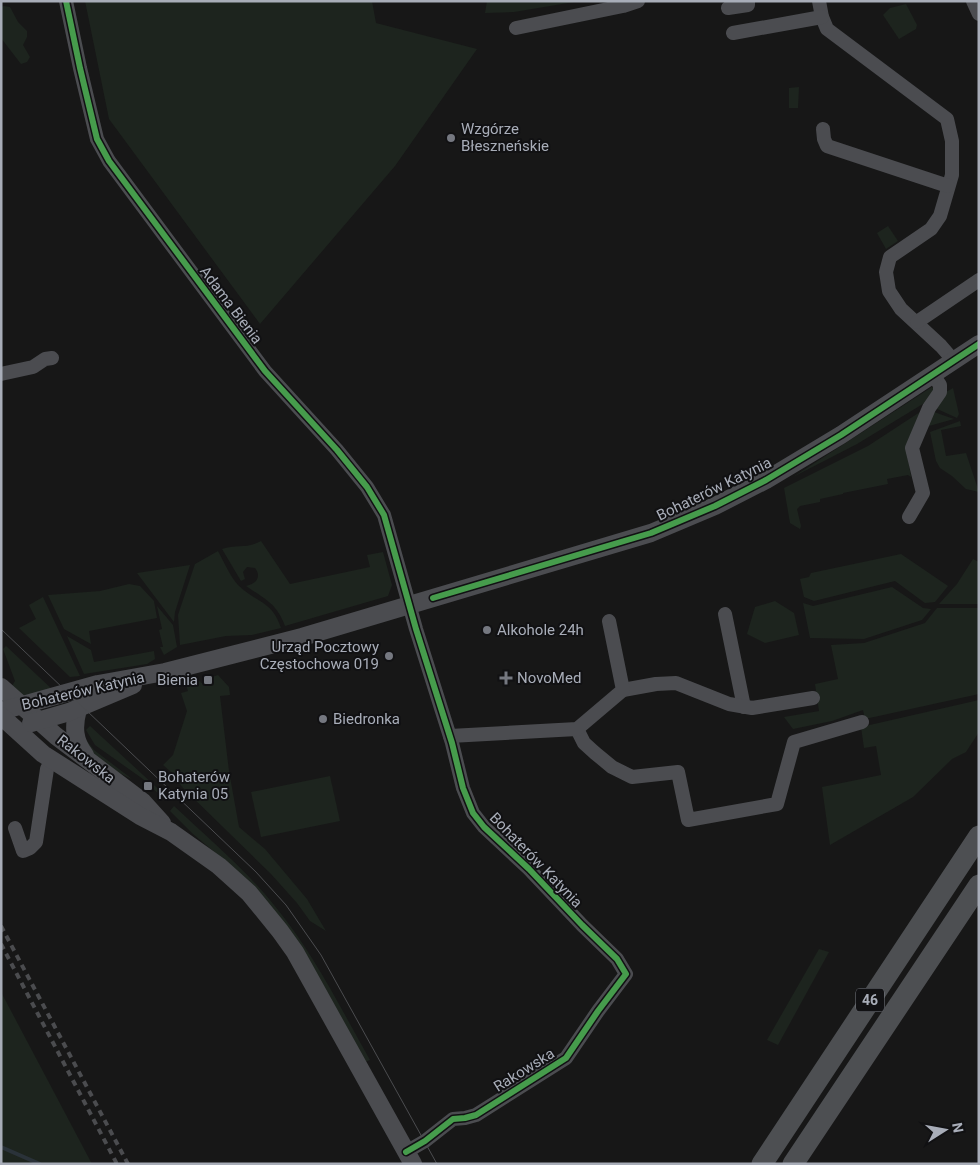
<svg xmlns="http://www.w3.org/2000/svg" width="980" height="1165" font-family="Roboto,sans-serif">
  <rect width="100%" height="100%" fill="#171717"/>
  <g fill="#1d241e">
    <polygon points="85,1 372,1 376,23 477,49 395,166 260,324 109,119"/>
    <polygon points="487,1 580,1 514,12 485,13"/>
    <polygon points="906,4 917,25 916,29 899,39 883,15 890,8"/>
    <polygon points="4,6 10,7 18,22 27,31 27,37 23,45 30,57 27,62 21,64 1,38 1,7"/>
    <polygon points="799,87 798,108 789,108 789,88"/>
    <polygon points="888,226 898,241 886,249 877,233"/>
    <polygon points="932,387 935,389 931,399 857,444 793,477"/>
    <polygon points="953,388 959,414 957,418 935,408 946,392"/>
    <polygon points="920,412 906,446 911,477 908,475 887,479 888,484 843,493 843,494 820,499 820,502 800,506 797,509 801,526 800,529 790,523 784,488 868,446"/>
    <polygon points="934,412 954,419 929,426 929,418"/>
    <polygon points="960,421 961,426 941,430 946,456 966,453 979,492 966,489 952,476 940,468 936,461 930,432"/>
    <path d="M261 541 290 584 370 567 367 555 383 552 392 585 388 596 285 626C277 604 265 599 246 586 256 584 262 577 255 568L247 567 243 572 245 579 241 581 222 549C236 544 247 549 261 541Z"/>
    <path d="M218 551C224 562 230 576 238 585 256 603 272 600 281 628L252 635 226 636 180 645 178 615 195 564Z"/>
    <polygon points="901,554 948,586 935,602 925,603 895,581 814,601 804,597 800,579 809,577 811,573"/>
    <polygon points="973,559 979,562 979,604 939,604 957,584"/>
    <polygon points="190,565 175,612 174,622 137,573"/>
    <polygon points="129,584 140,586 154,601 157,618 89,631 91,644 64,629 48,595 100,591"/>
    <polygon points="892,587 923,608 931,609 922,620 864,639 810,638 803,603 813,606"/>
    <polygon points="43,597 80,676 70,677 19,628 36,619 29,605"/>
    <polygon points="775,601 794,613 799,635 765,643 747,634 755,607"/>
    <polygon points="157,606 173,625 177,647 164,655 160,647 163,647 159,630 162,629"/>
    <polygon points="937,608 979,608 979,694 865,719 863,710 832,721 793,729 784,717 819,711 815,684 838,679 831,645 864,643 925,623"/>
    <polygon points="67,636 91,650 94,662 154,651 155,659 147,664 84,674"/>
    <polygon points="6,646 55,692 22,696 12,686 15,681 3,649"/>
    <polygon points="218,675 229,687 230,695 220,696 229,771 239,827 265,849 307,899 326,931 310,921 297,903 271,874 183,788 171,772 163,765 173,755 187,711 181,693 188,691 186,685 200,681 201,683 210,681 209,678"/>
    <polygon points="979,700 979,732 966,752 952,759 913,797 830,845 822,787 881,775 876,746 864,748 861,727"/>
    <polygon points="90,726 168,798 166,801 143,779 95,745 86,730"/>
    <path d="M81 733 94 750 132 779C104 766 95 761 81 733Z"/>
    <polygon points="330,776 340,821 261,837 251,792"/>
    <path d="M174 806C208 838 245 869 274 905 313 952 340 1007 370 1060L365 1062 237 871 193 834 170 811Z"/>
    <polygon points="819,949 829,952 778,1045 767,1040"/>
    <polygon points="1,992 92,1164 1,1164"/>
  </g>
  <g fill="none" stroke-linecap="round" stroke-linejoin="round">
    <polyline stroke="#2a3239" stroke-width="4" points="1,1147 40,1164"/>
    <g stroke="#4b4c50" stroke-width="14">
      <polyline points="66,1 80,68 97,139 109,161 265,371 337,450 367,487 384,515 416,629 452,743 463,788 473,813 484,827 529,869 582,925 617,959 626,974 598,1011 566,1058 476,1115 465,1118 453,1119 425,1141 406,1152"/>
      <polyline points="819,1 822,17 827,29 947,119 952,141 952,175 940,216 931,229 890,257 886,272 889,291 901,309 941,346 954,361"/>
      <polyline points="973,1 979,14"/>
      <polyline points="728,8 748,5 748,1"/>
      <polyline points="516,28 623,6 638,1"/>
      <polyline points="733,33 822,17"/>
      <polyline points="823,129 824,139 827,146 948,186"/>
      <polyline points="917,322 979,280"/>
      <polyline points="1,374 33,367 45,359 52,358"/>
      <polyline points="909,517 923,493 912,448 929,408 940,392 940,385 933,375"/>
      <polyline points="725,614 744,707"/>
      <polyline points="623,690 656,684 676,683 729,704 752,708 813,698"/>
      <polyline points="577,729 584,743 595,753 612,767 632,777 678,772 688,820 777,804 794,742 862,722"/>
      <polyline points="450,736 577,729 623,690 609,621"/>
      <polyline points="15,828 23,851 30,848 36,842 47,769 52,760"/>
    </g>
    <g stroke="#4b4c50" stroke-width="18">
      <polyline points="1,687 56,736 143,802 162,823"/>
      <path d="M78 709C73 727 74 741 85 755"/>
      <polyline points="1,711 98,684 165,672 302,637 651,533 715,506 766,480 841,435 979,344"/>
      <polyline points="1,716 43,754 140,816 171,832 219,866 249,893 280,931 295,952 413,1164"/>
      <polyline points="31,723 69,712 133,685"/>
    </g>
    <g stroke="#4d4f52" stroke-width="21">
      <polyline points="762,1164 979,836"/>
      <polyline points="793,1164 979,885"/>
    </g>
    <polyline stroke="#4b4c4f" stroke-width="1" points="1,629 256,872 286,905 321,955 437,1164"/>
    <g stroke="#4b4c4f" stroke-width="4" stroke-dasharray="6 5" stroke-linecap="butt">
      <polyline points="1,926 128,1164"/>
      <polyline points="1,944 117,1164"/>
    </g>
    <g stroke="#111113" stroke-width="9">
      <g id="cycleway">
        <polyline points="66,1 80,68 97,139 109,161 265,371 337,450 367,487 384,515 416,629 452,743 463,788 473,813 484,827 529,869 582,925 617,959 626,974 598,1011 566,1058 476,1115 465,1118 453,1119 425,1141 406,1152"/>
        <polyline points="433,598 651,533 715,506 766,480 841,435 979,344"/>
      </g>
    </g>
    <use href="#cycleway" stroke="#469c4c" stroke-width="6"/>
  </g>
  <g fill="#757880" stroke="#111113" stroke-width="2">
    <circle cx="451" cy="138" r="5"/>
    <circle cx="487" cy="630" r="5"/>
    <circle cx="389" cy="656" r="5"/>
    <path d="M503.5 670.5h5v5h5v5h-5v5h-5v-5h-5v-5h5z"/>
    <rect x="203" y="675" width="10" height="10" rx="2.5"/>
    <circle cx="323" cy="719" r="5"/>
    <rect x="143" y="781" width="10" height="10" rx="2.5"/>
  </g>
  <g text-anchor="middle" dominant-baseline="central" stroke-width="4" stroke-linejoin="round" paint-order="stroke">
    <rect fill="#111113" stroke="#7b7e86" stroke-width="1" x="856" y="988.5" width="28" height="23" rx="4"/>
    <g font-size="14" font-weight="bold" fill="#a8adb8">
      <text x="870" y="1000">46</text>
    </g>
    <g font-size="15" fill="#a8adb8" stroke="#111113" text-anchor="start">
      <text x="461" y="129">Wzgórze<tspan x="461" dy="17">Błeszneńskie</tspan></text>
      <text x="497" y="630">Alkohole 24h</text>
      <text x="379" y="647" text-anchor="end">Urząd Pocztowy<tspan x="379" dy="17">Częstochowa 019</tspan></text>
      <text x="517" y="678">NovoMed</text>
      <text x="198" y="680" text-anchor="end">Bienia</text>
      <text x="333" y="719">Biedronka</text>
      <text x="158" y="777">Bohaterów<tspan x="158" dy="17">Katynia 05</tspan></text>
    </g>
    <g font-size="15" fill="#a8adb8" stroke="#111113">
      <text transform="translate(231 305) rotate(53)">Adama Bienia</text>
      <text transform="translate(714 489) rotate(-26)">Bohaterów Katynia</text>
      <text transform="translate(83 691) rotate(-13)">Bohaterów Katynia</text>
      <text transform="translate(86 759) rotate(38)">Rakowska</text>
      <text transform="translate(536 860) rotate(46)">Bohaterów Katynia</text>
      <text transform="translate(524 1070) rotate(-32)">Rakowska</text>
    </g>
  </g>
  <rect width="980" height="1165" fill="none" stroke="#a8adb8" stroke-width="5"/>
  <g transform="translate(945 1130) rotate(79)" stroke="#111113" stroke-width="4" paint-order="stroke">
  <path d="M0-4L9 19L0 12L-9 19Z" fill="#a8adb8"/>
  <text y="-8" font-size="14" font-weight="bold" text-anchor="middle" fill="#a8adb8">N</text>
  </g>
</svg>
